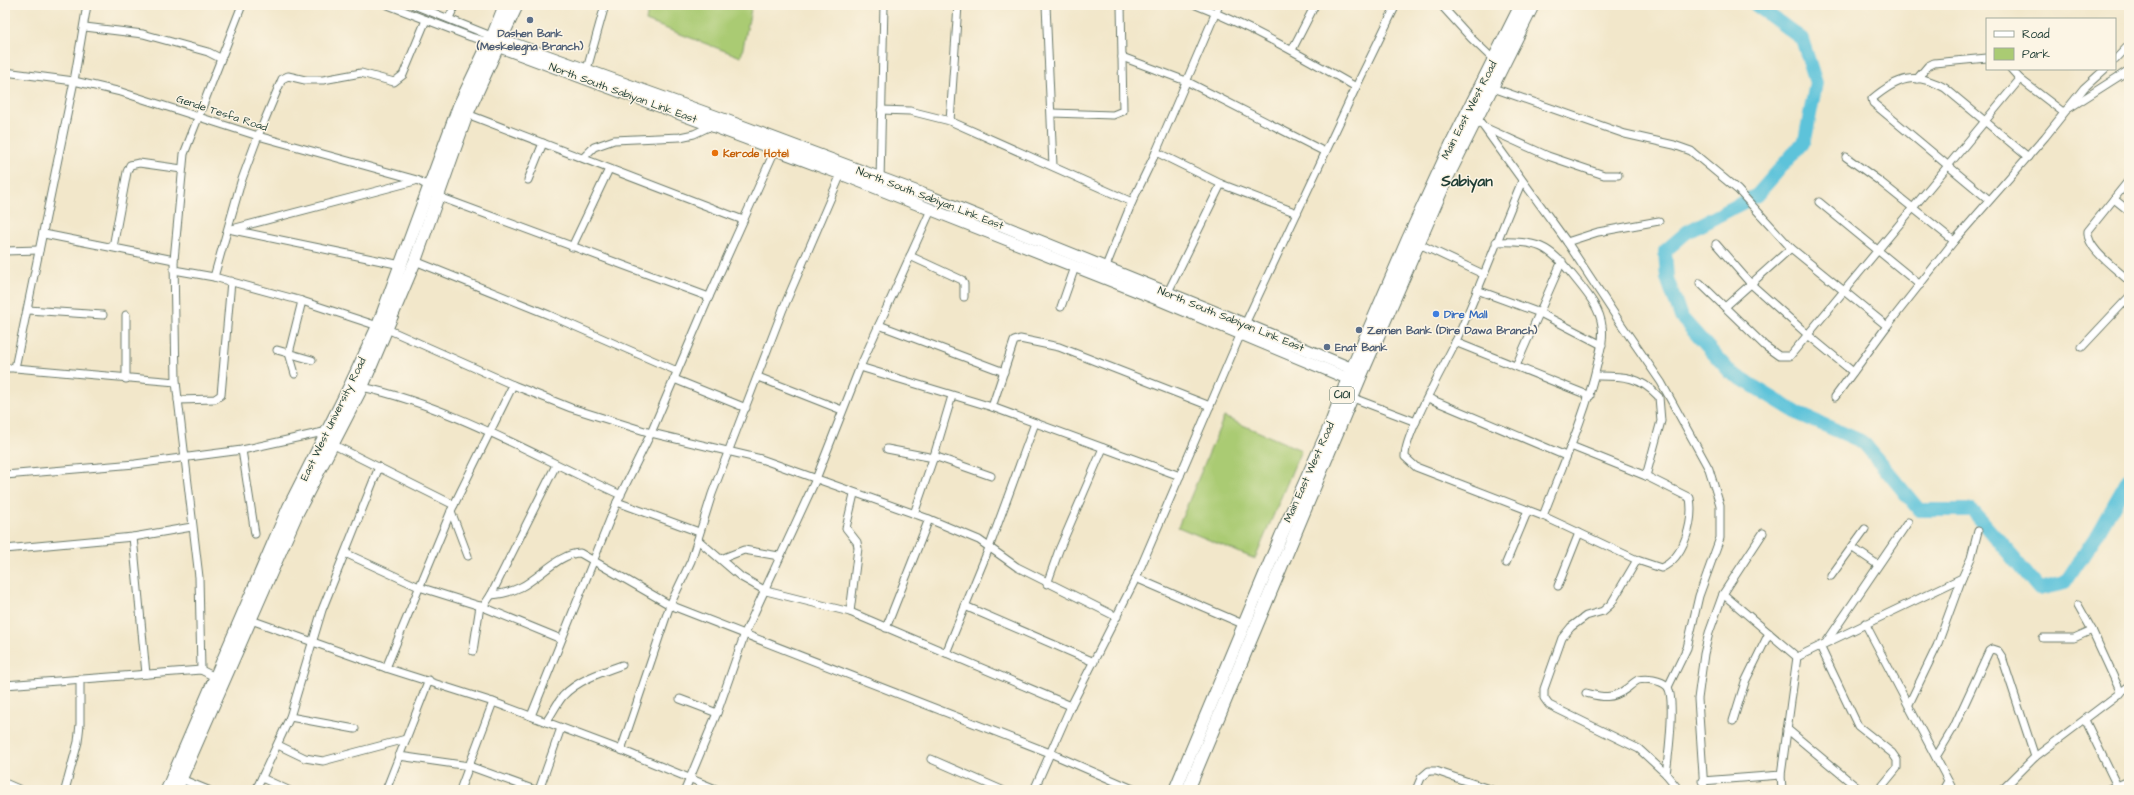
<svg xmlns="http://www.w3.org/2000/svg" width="2134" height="795" font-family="'Architects Daughter',sans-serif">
  <rect width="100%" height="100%" fill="#fcf5e5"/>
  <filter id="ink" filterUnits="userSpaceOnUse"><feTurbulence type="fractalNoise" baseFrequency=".025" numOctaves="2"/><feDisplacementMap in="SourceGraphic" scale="8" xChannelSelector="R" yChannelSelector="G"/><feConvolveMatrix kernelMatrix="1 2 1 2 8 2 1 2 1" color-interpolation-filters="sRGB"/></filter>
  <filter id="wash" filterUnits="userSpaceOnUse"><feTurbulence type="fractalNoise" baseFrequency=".012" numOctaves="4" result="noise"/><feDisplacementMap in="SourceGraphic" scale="16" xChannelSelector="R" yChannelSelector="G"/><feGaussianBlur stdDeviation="0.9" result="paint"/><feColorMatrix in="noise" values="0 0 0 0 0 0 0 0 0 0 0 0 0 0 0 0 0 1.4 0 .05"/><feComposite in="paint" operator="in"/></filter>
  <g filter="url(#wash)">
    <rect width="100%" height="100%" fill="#f2e7ca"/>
    <g fill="#aacb73" stroke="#648454">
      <polygon points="649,5 752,5 741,57 646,21"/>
      <polygon points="1224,417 1301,450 1255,559 1178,527"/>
    </g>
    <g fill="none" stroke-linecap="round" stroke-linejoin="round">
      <polyline stroke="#5dc3da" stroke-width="14" points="1756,5 1802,39 1816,83 1805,140 1757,195 1687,232 1665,251 1667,278 1681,317 1730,372 1799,414 1863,442 1919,510 1972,510 2011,555 2039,589 2065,583 2096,536 2129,478"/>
    </g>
  </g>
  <g filter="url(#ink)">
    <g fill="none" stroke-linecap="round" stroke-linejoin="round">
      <g stroke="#697868" stroke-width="9">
        <g id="street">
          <polyline points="87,5 74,81 15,368 176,382"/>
          <polyline points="388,5 471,37 489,42"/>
          <polyline points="414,5 491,36"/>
          <polyline points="1046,5 1053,166"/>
          <path d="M1196 5C1252 27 1304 57 1356 87"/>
          <polyline points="1441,5 1471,38 1495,61"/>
          <polyline points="449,18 455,5"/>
          <polyline points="85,27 143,34 208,52 220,58"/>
          <polyline points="1292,50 1315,5"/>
          <polyline points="1122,57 1186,81 1325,152"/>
          <polyline points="2115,60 2129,45"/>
          <polyline points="587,69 605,5"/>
          <polyline points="2011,69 2020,79 2063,112 2129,70"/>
          <polyline points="5,72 74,81 121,92 258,136 417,180 430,187 437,196 709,297"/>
          <polyline points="1917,79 1928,66 1934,63 1987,58"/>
          <polyline points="1493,88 1625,134 1674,145 1691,151 1738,190 1791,248 1887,326"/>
          <polyline points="881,110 910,111 950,121 1132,202"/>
          <polyline points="1052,113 1113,115 1123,111 1121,5"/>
          <polyline points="467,114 743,220"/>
          <polyline points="1478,119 1567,242 1621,324 1661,382 1709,469 1720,505 1720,538 1699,596 1687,648 1668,687"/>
          <polyline points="950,121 958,5"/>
          <polyline points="1484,127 1548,156 1604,175 1618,175"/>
          <polyline points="1156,152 1221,184 1297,213"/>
          <polyline points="584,157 594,147 614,140 680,137 694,134 711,126"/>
          <polyline points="1846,157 1878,180 1954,241"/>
          <polyline points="528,180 543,143"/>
          <path d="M2129 180 2088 231C2086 249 2117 269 2129 281"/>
          <polyline points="880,181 884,5"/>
          <path d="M1522 181C1499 235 1479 290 1455 343 1444 366 1404 436 1405 457L1416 467 1543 516 1637 560 1661 568C1684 558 1694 522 1690 498L1646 476 1571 446"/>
          <path d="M1988 199 1873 103 1872 99C1897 78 1915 71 1945 88L2028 157"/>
          <polyline points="2114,199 2129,211"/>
          <polyline points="1819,202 1920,285"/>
          <polyline points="232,229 415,181"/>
          <polyline points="233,230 401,265"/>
          <polyline points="44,234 174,260"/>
          <polyline points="1415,242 1483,274"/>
          <path d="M1496 242C1537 241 1548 244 1574 277 1585 291 1600 307 1602 326 1604 339 1600 352 1597 365 1585 417 1562 466 1543 516"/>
          <polyline points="1567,242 1598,232 1659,221"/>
          <polyline points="1716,244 1751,284 1807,334 1853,372"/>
          <polyline points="113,247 127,172 130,165 139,163 182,169"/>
          <polyline points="572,247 609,169"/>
          <polyline points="5,251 39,250"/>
          <polyline points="910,256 962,280 964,284 964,297"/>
          <polyline points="415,261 549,315 677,371"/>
          <polyline points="174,270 214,277 302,301 387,329 513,385 571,408 651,433 761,459 929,519 979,540 1017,567 1117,617"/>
          <polyline points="1104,271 1132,202 1156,152 1219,5"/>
          <polyline points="214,277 241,182 258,136 282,79 288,76 305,80 323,80 361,73 394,82 403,75 426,20"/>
          <polyline points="1700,283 1765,346 1779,356 1790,356 2020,79"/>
          <polyline points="1477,290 1540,313 1602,345"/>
          <polyline points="1168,292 1221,184"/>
          <polyline points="1061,307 1075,267"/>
          <polyline points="1725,307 1791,248"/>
          <polyline points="28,310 103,315"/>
          <polyline points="879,325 1004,372"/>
          <polyline points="1455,342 1590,396"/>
          <polyline points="2082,347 2129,297"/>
          <polyline points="277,350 312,360"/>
          <polyline points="1516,366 1562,261"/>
          <polyline points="860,367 992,407 1180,476"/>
          <polyline points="5,368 15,368"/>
          <polyline points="295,374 289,353 302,301"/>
          <path d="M1595 376C1622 376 1639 375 1659 397L1661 421 1646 476"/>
          <polyline points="758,377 842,410"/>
          <polyline points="126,379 126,315"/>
          <polyline points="674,379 746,408"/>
          <path d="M362 387C454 407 535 456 621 495"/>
          <polyline points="1835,397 1887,326 1954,241 2045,137 2084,88 2105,69"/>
          <polyline points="1353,398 1416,422"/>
          <polyline points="1428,398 1566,456"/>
          <polyline points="178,400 215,399 221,395 231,281"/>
          <polyline points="992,407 1014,341 1020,339 1059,347 1210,406"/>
          <polyline points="330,443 454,505"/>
          <polyline points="887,449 934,458"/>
          <polyline points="242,450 255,534"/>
          <polyline points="934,456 991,476"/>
          <polyline points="5,475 135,464 242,450 328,431"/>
          <polyline points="617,502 699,532"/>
          <polyline points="451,511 468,556"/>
          <polyline points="914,514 934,456 952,396"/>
          <polyline points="133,537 146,674"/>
          <polyline points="698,540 741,577 766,591 850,612 1071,706"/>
          <polyline points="1853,548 1878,565"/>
          <polyline points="5,549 133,537 192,527"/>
          <polyline points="345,553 419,587 483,607 561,639"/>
          <polyline points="721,559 744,550 779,556"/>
          <polyline points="1637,560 1611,604 1603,611 1586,616 1571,627 1562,638 1544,689 1544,698 1549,705 1639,749 1666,774 1679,790"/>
          <polyline points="1506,563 1528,510"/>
          <polyline points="1831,576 1865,529"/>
          <polyline points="1136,578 1245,625"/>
          <polyline points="1047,584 1059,550 1103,448"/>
          <polyline points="1558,586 1579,533"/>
          <polyline points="1723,594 1797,657"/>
          <path d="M491 595C502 594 511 592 521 587 539 578 560 553 580 553L670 605 1050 753 1135 790"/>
          <polyline points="2078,605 2092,630 2121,693"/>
          <polyline points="965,606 1094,662"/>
          <polyline points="483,607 491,595 556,465"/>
          <polyline points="850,612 858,548 857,542 846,528 854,494"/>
          <polyline points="251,620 386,668 493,702 621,750 718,790"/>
          <polyline points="1865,623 1953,790"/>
          <polyline points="886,628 929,519"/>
          <polyline points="2043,638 2074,638 2092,630"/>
          <polyline points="1827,641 1908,522"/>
          <polyline points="1820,646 1858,726 1892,753 1897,760 1897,768 1879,790"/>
          <polyline points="473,651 480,606"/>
          <polyline points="946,653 989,548 1035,423"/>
          <polyline points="386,668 451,511 513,385"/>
          <polyline points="201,670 199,577 176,382 174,260 184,154 242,5"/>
          <polyline points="5,685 201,670 215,677"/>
          <path d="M1586 693C1602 697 1611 700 1626 689 1629 687 1634 682 1638 680 1646 678 1661 680 1667 686 1676 696 1668 759 1666 774"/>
          <polyline points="680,699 717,713"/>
          <polyline points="1909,704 1937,646 1962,578"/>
          <polyline points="531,716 617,502 651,433 709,297 775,150"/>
          <polyline points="290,717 355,729"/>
          <polyline points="2085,720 2119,790"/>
          <polyline points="1733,721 1745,682 1769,633"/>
          <path d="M546 722C552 714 557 703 563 696 578 680 602 672 622 665"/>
          <polyline points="1787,729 1860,790"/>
          <polyline points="278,745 305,758 323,761 406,739"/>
          <polyline points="621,750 670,605 691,561 712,494 783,309 841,174"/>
          <polyline points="399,756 469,766 535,790"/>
          <polyline points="1936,757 1954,727 1989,651 1992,649 1998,651 2002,657 2035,757"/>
          <polyline points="931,759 1002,790"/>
          <polyline points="262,778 288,790"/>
          <polyline points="181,779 208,790"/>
          <polyline points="1702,781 1781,775"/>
          <polyline points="5,783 21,790"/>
          <polyline points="65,790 78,742 80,724 80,679"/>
          <polyline points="256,790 290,717 322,610 379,467"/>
          <polyline points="386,790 429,680"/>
          <polyline points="460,790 493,702"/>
          <polyline points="539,790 561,728"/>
          <polyline points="685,790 717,713 745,633 816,479 860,367 931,210"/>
          <polyline points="1034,790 1071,706 1136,578 1245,324 1356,87 1396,5"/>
          <polyline points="1416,790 1421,778 1429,771 1436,771 1492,790"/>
          <polyline points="1704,790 1698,699 1704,654 1709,633 1723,594 1763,533"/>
          <polyline points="1782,790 1781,775 1797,657 1962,578 1971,558 1978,531"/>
          <polyline points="1943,790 1948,781"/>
          <polyline points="2002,790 2035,757 2129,686"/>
          <polyline points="2107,790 2129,781"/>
        </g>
      </g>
      <g stroke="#697868" stroke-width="13">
        <g id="secondary">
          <polyline points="503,40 715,116 934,198 1245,324 1360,372"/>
          <polyline points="500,47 841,174 1162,301 1356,382"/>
        </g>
      </g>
      <g stroke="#697868" stroke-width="14">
        <g id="primary">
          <polyline points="493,35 498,35 503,38 502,44 497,48 491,46 489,40 493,35 505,5"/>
          <polyline points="502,37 517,5"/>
          <polyline points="167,790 289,507 350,386 378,326 459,106 489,43"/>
          <polyline points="176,790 297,513 362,387 415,261 467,114 497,48"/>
          <polyline points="1175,790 1281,536 1330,426 1348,378 1408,239 1451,145 1521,5"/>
          <polyline points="1188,790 1362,373 1446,180 1533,5"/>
        </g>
      </g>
      <use href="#street" stroke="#fff" stroke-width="7"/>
      <use href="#secondary" stroke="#fff" stroke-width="11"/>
      <use href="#primary" stroke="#fff" stroke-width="12"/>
    </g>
  </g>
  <g fill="#5c6f8a" stroke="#fcf5e5" stroke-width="1.5">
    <circle cx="530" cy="20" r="4"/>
    <circle cx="1359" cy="330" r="4"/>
    <circle cx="1327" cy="347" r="4"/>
  </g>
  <circle fill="#e8710a" stroke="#fcf5e5" stroke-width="1.5" cx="715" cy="153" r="4"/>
  <circle fill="#3f7fe0" stroke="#fcf5e5" stroke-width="1.5" cx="1436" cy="314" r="4"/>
  <g text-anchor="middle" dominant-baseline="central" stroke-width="3" stroke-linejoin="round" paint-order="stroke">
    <rect fill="#fcf5e5" stroke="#617469" stroke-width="1" x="1330" y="387" width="24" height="16" rx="3"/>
    <g font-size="10" font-weight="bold" fill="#1f3d34">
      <text x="1342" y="395">C101</text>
    </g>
    <g font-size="11" font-weight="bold" fill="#4e5e75" stroke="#fcf5e5" text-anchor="start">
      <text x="530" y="33" text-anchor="middle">Dashen Bank<tspan x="530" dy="13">(Meskelegna Branch)</tspan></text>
      <text x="1367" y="330">Zemen Bank (Dire Dawa Branch)</text>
      <text x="1335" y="347">Enat Bank</text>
    </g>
    <g font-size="11" fill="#1f3d34" stroke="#fcf5e5">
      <text transform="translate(623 93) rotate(20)">North South Sabiyan Link East</text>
      <text transform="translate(1469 110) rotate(-63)">Main East West Road</text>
      <text transform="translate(222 113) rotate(18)">Gende Tesfa Road</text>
      <text transform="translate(930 198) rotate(21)">North South Sabiyan Link East</text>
      <text transform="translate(1231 319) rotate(22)">North South Sabiyan Link East</text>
      <text transform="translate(333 419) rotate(-64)">East West University Road</text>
      <text transform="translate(1309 472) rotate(-66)">Main East West Road</text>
    </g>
    <g font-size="11" font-weight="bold" fill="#c56008" stroke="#fcf5e5" text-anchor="start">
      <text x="723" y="153">Kerode Hotel</text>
    </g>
    <g font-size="11" font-weight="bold" fill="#366cbe" stroke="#fcf5e5" text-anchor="start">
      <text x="1444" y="314">Dire Mall</text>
    </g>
    <g font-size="15" font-weight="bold" fill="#1f3d34" stroke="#fcf5e5">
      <text x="1467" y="181">Sabiyan</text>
    </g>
  </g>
  <rect width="2134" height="795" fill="none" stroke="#fcf5e5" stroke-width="20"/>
  <rect x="1986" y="18" width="130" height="52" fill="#fcf5e5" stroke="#a4ab9e"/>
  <rect x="1994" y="31" width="20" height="6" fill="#ffffff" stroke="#a4ab9e"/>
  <text x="2022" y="38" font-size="12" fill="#1f3d34">Road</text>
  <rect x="1994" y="48" width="20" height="12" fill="#aacb73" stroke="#a4ab9e"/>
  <text x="2022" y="58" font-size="12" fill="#1f3d34">Park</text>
</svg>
